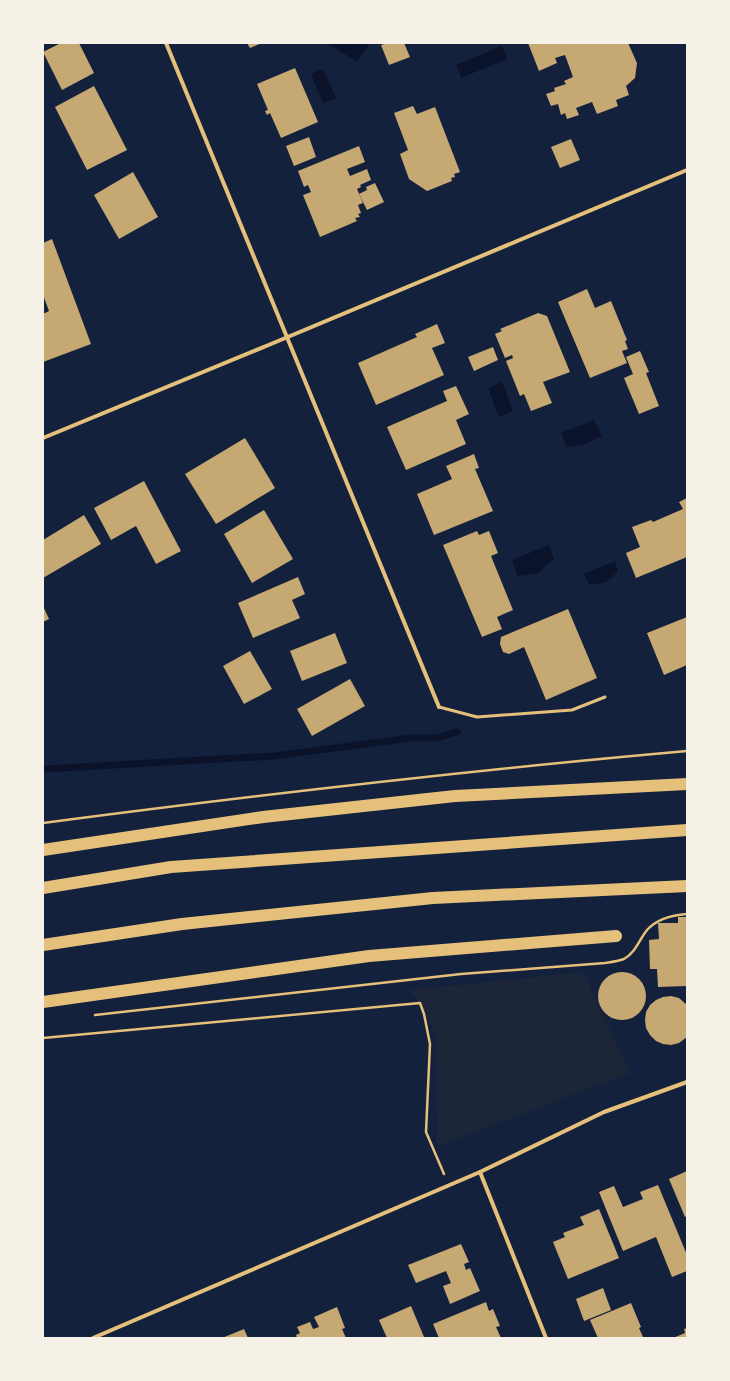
<svg xmlns="http://www.w3.org/2000/svg" width="730" height="1381" font-family="'Archivo Narrow',sans-serif">
  <rect width="100%" height="100%" fill="#14213d"/>
  <polygon fill="#1d2539" points="583,972 630,1073 437,1146 436,1037 420,1003 410,990"/>
  <g fill="#0b132b">
    <polygon points="327,43 368,43 369,45 357,62"/>
    <polygon points="502,46 507,59 461,78 456,65"/>
    <polygon points="322,69 324,71 336,98 323,103 312,77 313,73"/>
    <polygon points="502,382 513,411 499,417 488,388"/>
    <polygon points="594,420 602,436 585,444 567,447 561,433"/>
    <polygon points="549,545 554,559 538,573 517,576 512,560"/>
    <polygon points="615,561 618,572 606,582 589,585 584,574"/>
  </g>
  <g fill="none" stroke-linecap="round" stroke-linejoin="round">
    <polyline stroke="#0b132b" stroke-width="7" points="43,769 274,756 410,738 437,738 457,732"/>
  </g>
  <g fill="#c6a872">
    <polygon points="61,43 79,43 94,73 62,90 43,52"/>
    <polygon points="247,43 262,43 250,48"/>
    <polygon points="388,43 404,43 410,57 389,65 381,45"/>
    <polygon points="528,43 628,43 637,63 635,78 626,86 629,95 616,100 618,106 597,114 592,102 576,108 579,115 567,119 565,113 561,115 558,104 551,106 546,94 555,91 554,88 566,84 564,81 573,77 565,55 555,58 557,63 539,71"/>
    <polygon points="295,68 318,122 281,138 270,113 267,115 265,111 268,110 257,84"/>
    <polygon points="94,86 127,150 87,170 55,107"/>
    <polygon points="413,106 417,114 435,107 460,172 454,174 455,177 451,178 452,181 427,191 409,179 400,154 408,150 394,113"/>
    <polygon points="309,137 316,157 294,166 286,146"/>
    <polygon points="571,139 580,160 560,168 551,147"/>
    <polygon points="359,146 365,162 347,169 350,176 367,169 371,180 360,185 361,187 357,189 363,203 358,205 361,213 358,214 360,217 355,218 357,221 320,237 303,195 311,192 308,185 304,187 298,171"/>
    <polygon points="133,172 158,217 119,239 94,195"/>
    <polygon points="375,183 384,202 367,210 359,194 367,190 366,187"/>
    <polygon points="52,239 91,344 43,362 43,314 49,311 43,295 43,243"/>
    <polygon points="587,289 595,308 611,301 627,340 625,341 628,349 622,351 627,363 590,378 558,302"/>
    <polygon points="538,313 547,316 570,372 543,382 552,403 531,411 524,394 520,396 506,361 513,358 512,355 505,358 495,334 502,331 500,329"/>
    <polygon points="437,324 445,343 432,348 444,375 376,405 358,363 417,337 415,334"/>
    <polygon points="493,347 498,360 474,371 468,357"/>
    <polygon points="640,351 649,372 646,373 659,406 639,414 624,378 633,374 626,357"/>
    <polygon points="456,386 469,414 456,420 466,444 406,470 387,427 447,401 443,391"/>
    <polygon points="245,438 275,488 216,524 185,474"/>
    <polygon points="474,454 479,468 475,469 493,511 434,535 417,494 452,479 446,466"/>
    <polygon points="144,481 181,551 156,564 136,526 111,540 94,508"/>
    <polygon points="687,498 687,557 636,578 626,553 640,547 632,527 651,520 653,522 683,509 679,502"/>
    <polygon points="264,510 293,559 252,583 224,534"/>
    <polygon points="84,515 101,544 43,578 43,540"/>
    <polygon points="477,531 479,535 489,531 498,553 491,556 513,610 497,617 502,629 482,637 443,545"/>
    <polygon points="298,577 305,594 292,600 300,618 253,638 238,603"/>
    <polygon points="43,606 49,619 43,622"/>
    <polygon points="568,609 597,678 546,700 524,647 509,654 503,652 500,644 501,637"/>
    <polygon points="687,617 687,665 664,675 647,633"/>
    <polygon points="335,633 347,663 302,681 290,651"/>
    <polygon points="250,651 272,689 244,704 223,666"/>
    <polygon points="350,679 365,706 312,736 297,709"/>
    <polygon points="678,917 687,917 687,986 658,987 657,969 650,969 649,940 659,939 658,923 678,923"/>
    <circle cx="622" cy="996" r="24"/>
    <polygon points="671,996 679,998 687,1005 687,1037 679,1043 671,1045 663,1044 656,1041 650,1035 646,1028 645,1020 646,1012 650,1005 656,1000 663,997"/>
    <polygon points="687,1171 687,1216 685,1217 669,1179"/>
    <polygon points="658,1185 687,1255 687,1271 672,1277 656,1237 623,1251 599,1192 614,1186 623,1207 643,1199 640,1192"/>
    <polygon points="599,1209 619,1258 568,1279 553,1242 565,1237 563,1233 584,1225 580,1217"/>
    <polygon points="461,1244 469,1262 464,1264 466,1270 470,1268 480,1291 450,1304 443,1286 451,1283 446,1271 416,1283 408,1265"/>
    <polygon points="603,1288 611,1310 584,1321 576,1299"/>
    <polygon points="486,1302 489,1311 493,1309 500,1326 496,1327 501,1338 439,1338 433,1324"/>
    <polygon points="631,1303 641,1327 639,1328 643,1337 598,1338 590,1320"/>
    <polygon points="411,1306 424,1337 421,1338 387,1338 379,1320"/>
    <polygon points="337,1307 345,1328 342,1329 346,1338 297,1338 296,1335 300,1333 297,1327 310,1322 313,1329 319,1327 314,1317"/>
    <polygon points="687,1328 687,1338 673,1338 685,1333 684,1329"/>
    <polygon points="244,1329 248,1338 222,1338"/>
  </g>
  <g fill="none" stroke-linecap="round" stroke-linejoin="round">
    <g stroke="#e5c07b" stroke-width="2.5">
      <path d="M43 823C257 795 472 770 687 751"/>
      <path d="M95 1015 461 974 605 963C611 962 619 961 624 959 636 952 639 940 647 930 657 919 673 915 687 914"/>
      <polyline points="43,1038 420,1003 424,1014 430,1044 426,1132 444,1174"/>
    </g>
    <polyline stroke="#e5c07b" stroke-width="3" points="439,707 477,717 572,710 605,697"/>
    <g stroke="#e5c07b" stroke-width="4">
      <polyline points="166,43 439,707"/>
      <polyline points="43,438 271,344 687,170"/>
      <polyline points="480,1172 546,1338"/>
      <polyline points="93,1338 480,1172 604,1112 687,1082"/>
    </g>
    <g stroke="#e5c07b" stroke-width="12">
      <polyline points="43,850 263,817 455,796 687,784"/>
      <polyline points="43,888 171,867 687,830"/>
      <polyline points="43,945 182,924 433,898 687,886"/>
      <polyline points="43,1002 369,956 616,936"/>
    </g>
  </g>
  <rect width="730" height="1381" fill="none" stroke="#f6f1e7" stroke-width="88"/>
</svg>
